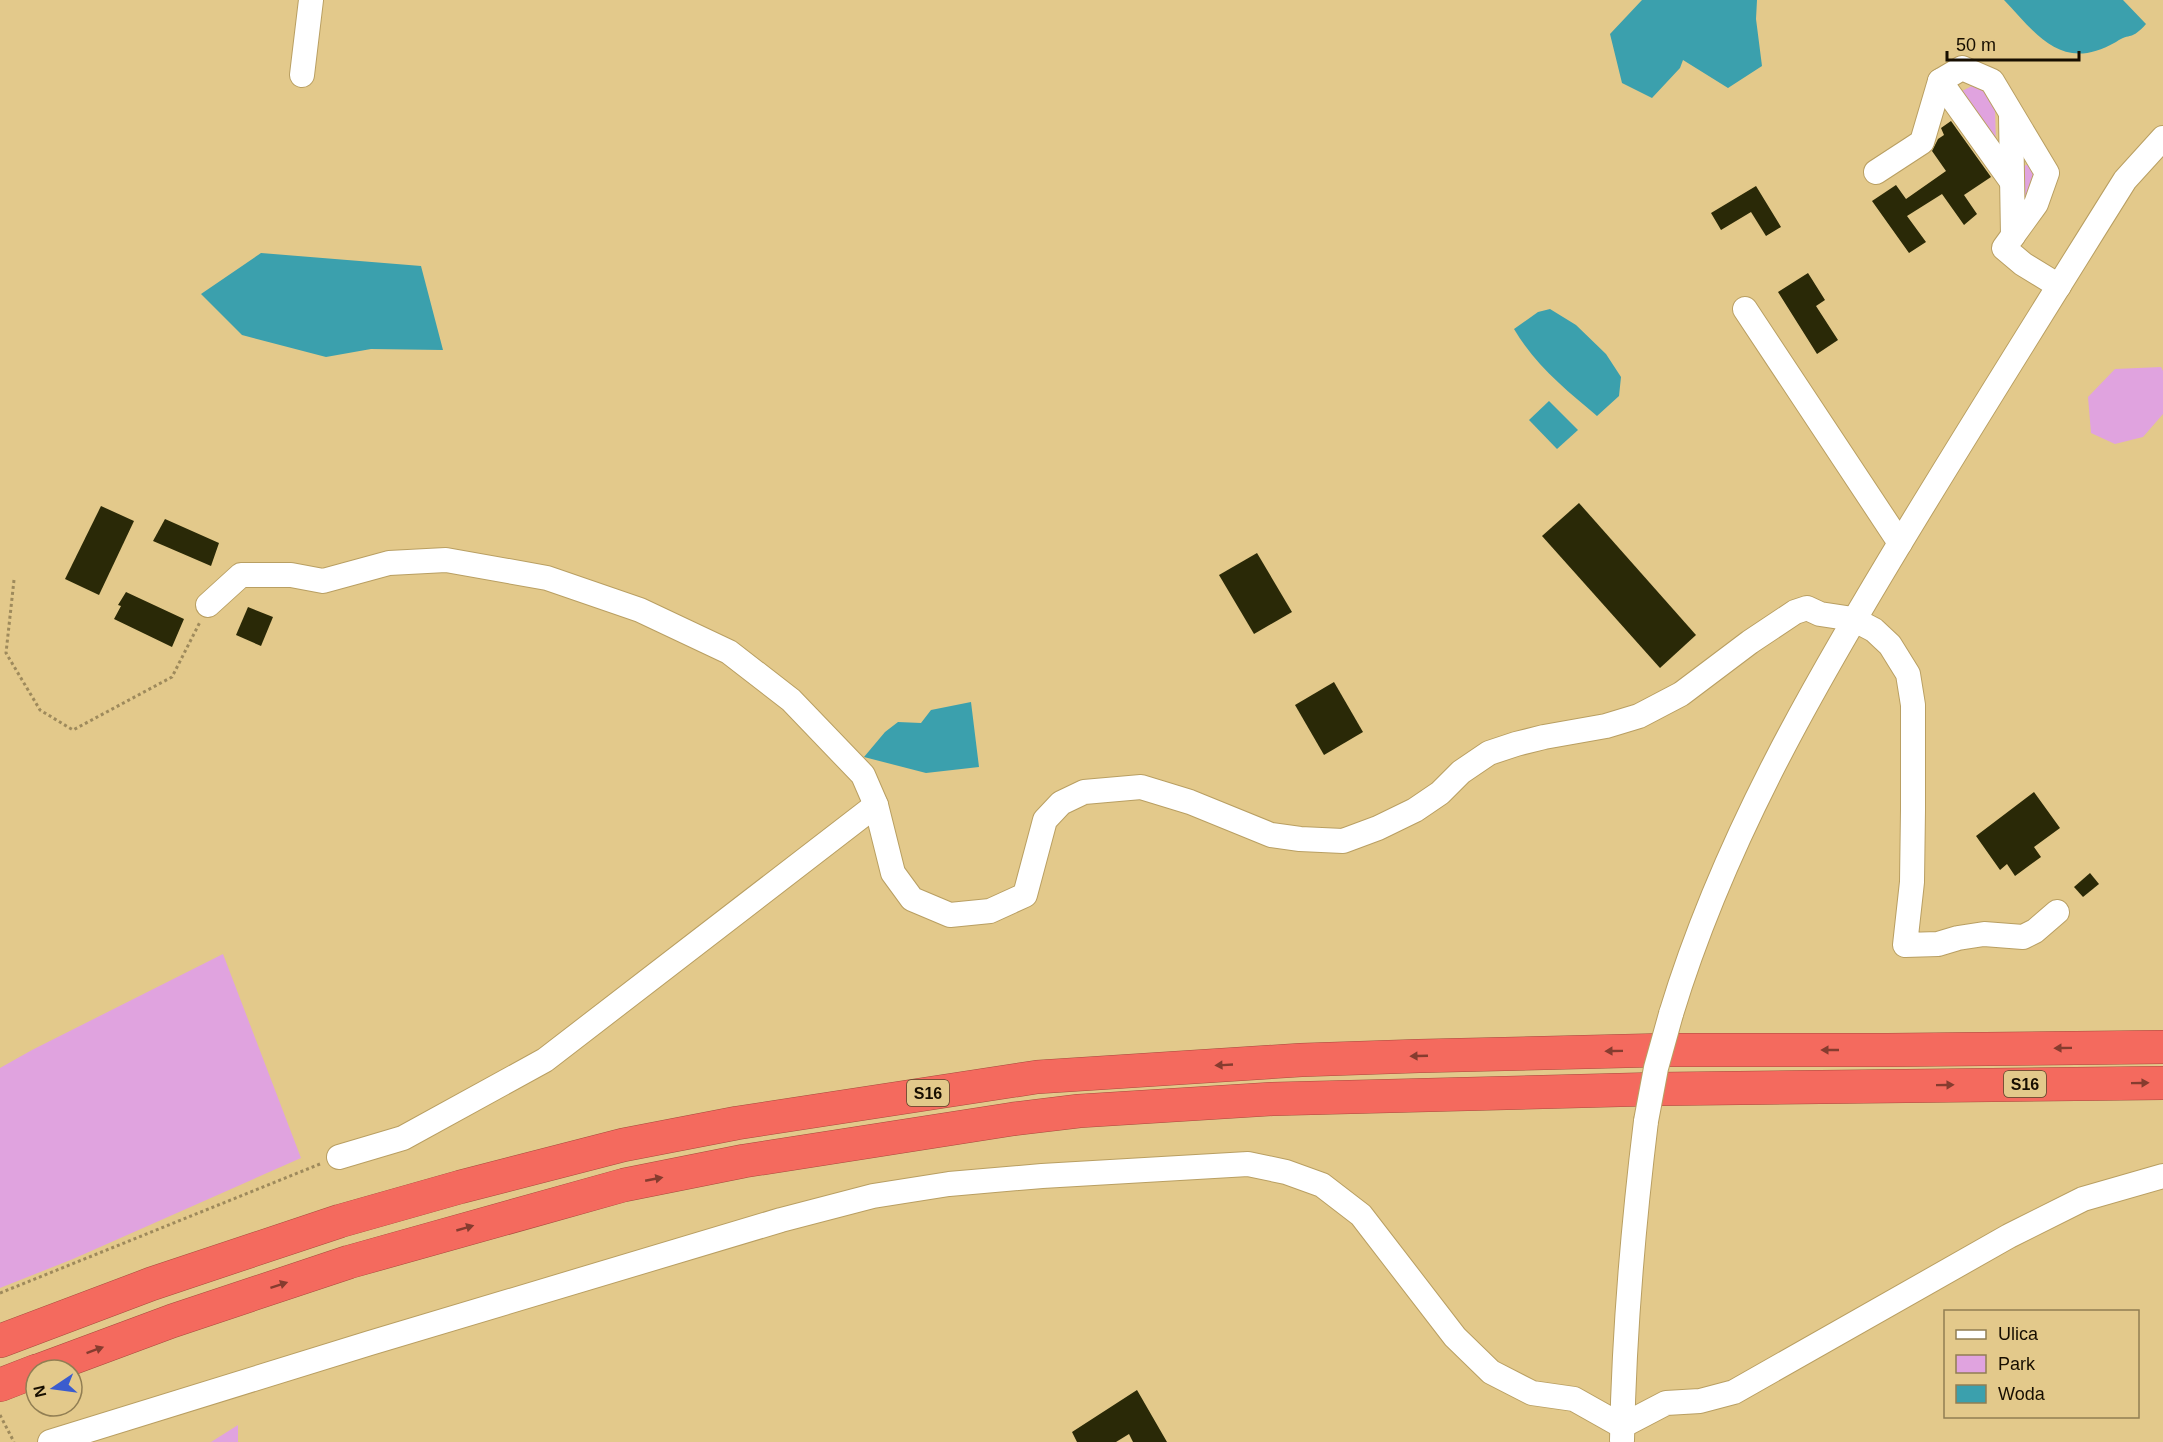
<svg xmlns="http://www.w3.org/2000/svg" width="2163" height="1442" font-family="Helvetica,sans-serif">
  <rect width="100%" height="100%" fill="#e3c98b"/>
  <g fill="#e0a3df">
    <polygon points="1980,85 1995,107 1996,146 1961,100 1962,91 1972,86"/>
    <polygon points="2030,164 2036,171 2026,202 2022,201 2023,166"/>
    <polygon points="2161,367 2163,371 2163,414 2143,437 2115,444 2091,433 2088,397 2115,369"/>
    <polygon points="223,954 301,1158 73,1259 0,1288 0,1068 32,1050"/>
    <polygon points="238,1425 238,1442 211,1442"/>
  </g>
  <g fill="#3ba0ad">
    <polygon points="1642,0 1757,0 1756,19 1762,66 1728,88 1683,60 1680,68 1652,98 1622,83 1610,34"/>
    <path d="M2004 0H2123L2146 24C2131 41 2131 32 2116 42 2062 73 2038 36 2004 0Z"/>
    <polygon points="261,253 421,266 443,350 371,349 326,357 242,335 201,294"/>
    <path d="M1550 309 1576 325 1606 354 1621 377 1619 396 1597 416C1566 390 1535 365 1514 329L1538 312Z"/>
    <polygon points="1549,401 1578,430 1557,449 1529,420"/>
    <polygon points="971,702 979,767 926,773 864,757 885,732 898,722 921,723 931,710"/>
  </g>
  <g fill="#2a2907">
    <polygon points="1951,121 1991,177 1964,195 1977,214 1964,225 1942,194 1907,216 1926,242 1909,253 1872,201 1896,185 1906,199 1946,171 1932,151 1938,139 1944,135 1941,128"/>
    <polygon points="1756,186 1781,227 1766,236 1751,212 1721,230 1711,213"/>
    <polygon points="1808,273 1825,300 1816,306 1838,340 1817,354 1778,292"/>
    <polygon points="1579,503 1696,635 1660,668 1542,536"/>
    <polygon points="101,506 134,521 99,595 65,579"/>
    <polygon points="165,519 219,543 211,566 153,541"/>
    <polygon points="1257,553 1292,612 1254,634 1219,575"/>
    <polygon points="126,592 184,619 172,647 114,619 121,606 118,605"/>
    <polygon points="248,607 273,617 261,646 236,635"/>
    <polygon points="1334,682 1363,732 1324,755 1295,705"/>
    <polygon points="2034,792 2060,828 2034,847 2041,857 2015,876 2007,864 2000,870 1976,836"/>
    <polygon points="2090,873 2099,884 2083,897 2074,887"/>
    <polygon points="1137,1390 1167,1442 1133,1442 1129,1434 1116,1442 1077,1442 1072,1432"/>
  </g>
  <g fill="none" stroke-linecap="round" stroke-linejoin="round">
    <g stroke="#b99f62" stroke-width="26">
      <g id="minor">
        <polyline points="302,75 311,0"/>
        <polyline points="1940,81 2012,182"/>
        <polyline points="2011,116 2013,236"/>
        <polyline points="1876,172 1922,142 1940,81 1962,68 1992,81 2047,173 2036,204 2004,248 2023,264 2059,286"/>
        <polyline points="1745,309 1900,543"/>
        <polyline points="208,605 241,575 291,575 323,581 389,563 446,560 547,578 640,610 729,652 791,700 863,775 876,805 893,873 912,899 950,915 990,911 1025,895 1045,820 1061,803 1084,792 1141,787 1190,802 1271,835 1300,839 1343,841 1378,828 1415,810 1440,793 1461,772 1489,753 1516,744 1544,737 1606,726 1639,716 1681,694 1750,642 1795,612 1807,608 1820,614 1853,619 1874,630 1890,645 1908,674 1913,705 1913,810 1912,882 1905,945 1938,944 1958,938 1984,934 2023,937 2035,931 2057,912"/>
        <path d="M1671 1014C1724 839 1816 681 1911 525 1981 410 2053 295 2125 180L2163 138"/>
        <polyline points="339,1157 403,1138 545,1060 876,805"/>
        <path d="M1622 1440C1624 1333 1633 1227 1646 1121"/>
        <polyline points="50,1442 370,1343 781,1220 873,1196 949,1184 1042,1176 1248,1164 1286,1172 1322,1185 1361,1215 1455,1337 1491,1372 1532,1393 1574,1399 1622,1426 1666,1403 1700,1401 1734,1392 2009,1236 2083,1199 2163,1176"/>
      </g>
    </g>
    <g stroke="#a74a3d" stroke-width="34">
      <g id="highway">
        <polyline points="0,1341 151,1284 340,1221 460,1187 623,1145 737,1123 1037,1077 1301,1060 1419,1056 1666,1050 1888,1050 2163,1047"/>
        <polyline points="40,1370 172,1321 349,1262 624,1185 744,1161 1013,1119 1079,1111 1272,1099 1658,1089 2163,1083"/>
        <polyline points="0,1385 36,1371"/>
      </g>
    </g>
    <g stroke="#9e8a5c" stroke-width="3" stroke-dasharray="3 3" stroke-linecap="butt">
      <polyline points="14,580 6,653 40,710 73,730 172,677 200,622"/>
      <polyline points="0,1293 320,1164"/>
      <polyline points="0,1415 14,1442"/>
    </g>
    <use href="#minor" stroke="#fff" stroke-width="24"/>
    <use href="#highway" stroke="#f46a5e" stroke-width="33"/>
    <g stroke="#b99f62" stroke-width="26" stroke-linecap="butt">
      <polyline id="minor-bridge" points="1646,1121 1656,1068 1671,1014"/>
    </g>
    <use href="#minor-bridge" stroke="#fff" stroke-width="24"/>
  </g>
  <defs><path id="oneway-solid" d="M-6-.8H1V-3.2L6.5 0L1 3.2V.8H-6Z" transform="scale(1.5)"/></defs>
  <g fill="#863c2f">
    <use href="#oneway-solid" transform="translate(2063 1048) rotate(179)"/>
    <use href="#oneway-solid" transform="translate(1830 1050) rotate(-180)"/>
    <use href="#oneway-solid" transform="translate(1614 1051) rotate(179)"/>
    <use href="#oneway-solid" transform="translate(1419 1056) rotate(178)"/>
    <use href="#oneway-solid" transform="translate(1224 1065) rotate(177)"/>
    <use href="#oneway-solid" transform="translate(2140 1083) rotate(-1)"/>
    <use href="#oneway-solid" transform="translate(1945 1085) rotate(-1)"/>
    <use href="#oneway-solid" transform="translate(654 1179) rotate(-11)"/>
    <use href="#oneway-solid" transform="translate(465 1228) rotate(-16)"/>
    <use href="#oneway-solid" transform="translate(279 1285) rotate(-18)"/>
    <use href="#oneway-solid" transform="translate(95 1350) rotate(-20)"/>
  </g>
  <g text-anchor="middle" dominant-baseline="central" stroke-width="6" stroke-linejoin="round" paint-order="stroke">
    <g fill="#e3c98b" stroke="#54462a" stroke-width="1.5">
      <rect x="2004" y="1071" width="42" height="26" rx="4.5"/>
      <rect x="907" y="1080" width="42" height="26" rx="4.5"/>
    </g>
    <g font-size="16" font-weight="bold" fill="#170e00">
      <text x="2025" y="1084">S16</text>
      <text x="928" y="1093">S16</text>
    </g>
  </g>
  <rect x="1944" y="1310" width="195" height="108" fill="#e3c98b" stroke="#917e53" stroke-width="1.5"/>
  <rect x="1956" y="1330" width="30" height="9" fill="#ffffff" stroke="#917e53" stroke-width="1.5"/>
  <text x="1998" y="1340" font-size="18" fill="#170e00">Ulica</text>
  <rect x="1956" y="1355" width="30" height="18" fill="#e0a3df" stroke="#917e53" stroke-width="1.5"/>
  <text x="1998" y="1370" font-size="18" fill="#170e00">Park</text>
  <rect x="1956" y="1385" width="30" height="18" fill="#3ba0ad" stroke="#917e53" stroke-width="1.5"/>
  <text x="1998" y="1400" font-size="18" fill="#170e00">Woda</text>
  <g transform="translate(54 1388) rotate(257)"><circle r="28" fill="#e3c98b" stroke="#917e53" stroke-width="1.5"/>
  <path d="M0-4.5L10 22L0 15L-10 22Z" fill="#3b5cce"/>
  <text y="-9" font-size="16" font-weight="bold" text-anchor="middle" fill="#170e00">N</text>
  </g>
  <path d="M1947 51v9h132v-9" fill="none" stroke="#170e00" stroke-width="3"/>
  <text x="1956" y="51" font-size="18" fill="#170e00" stroke="#e3c98b" stroke-width="4.5" paint-order="stroke">50 m</text>
</svg>
